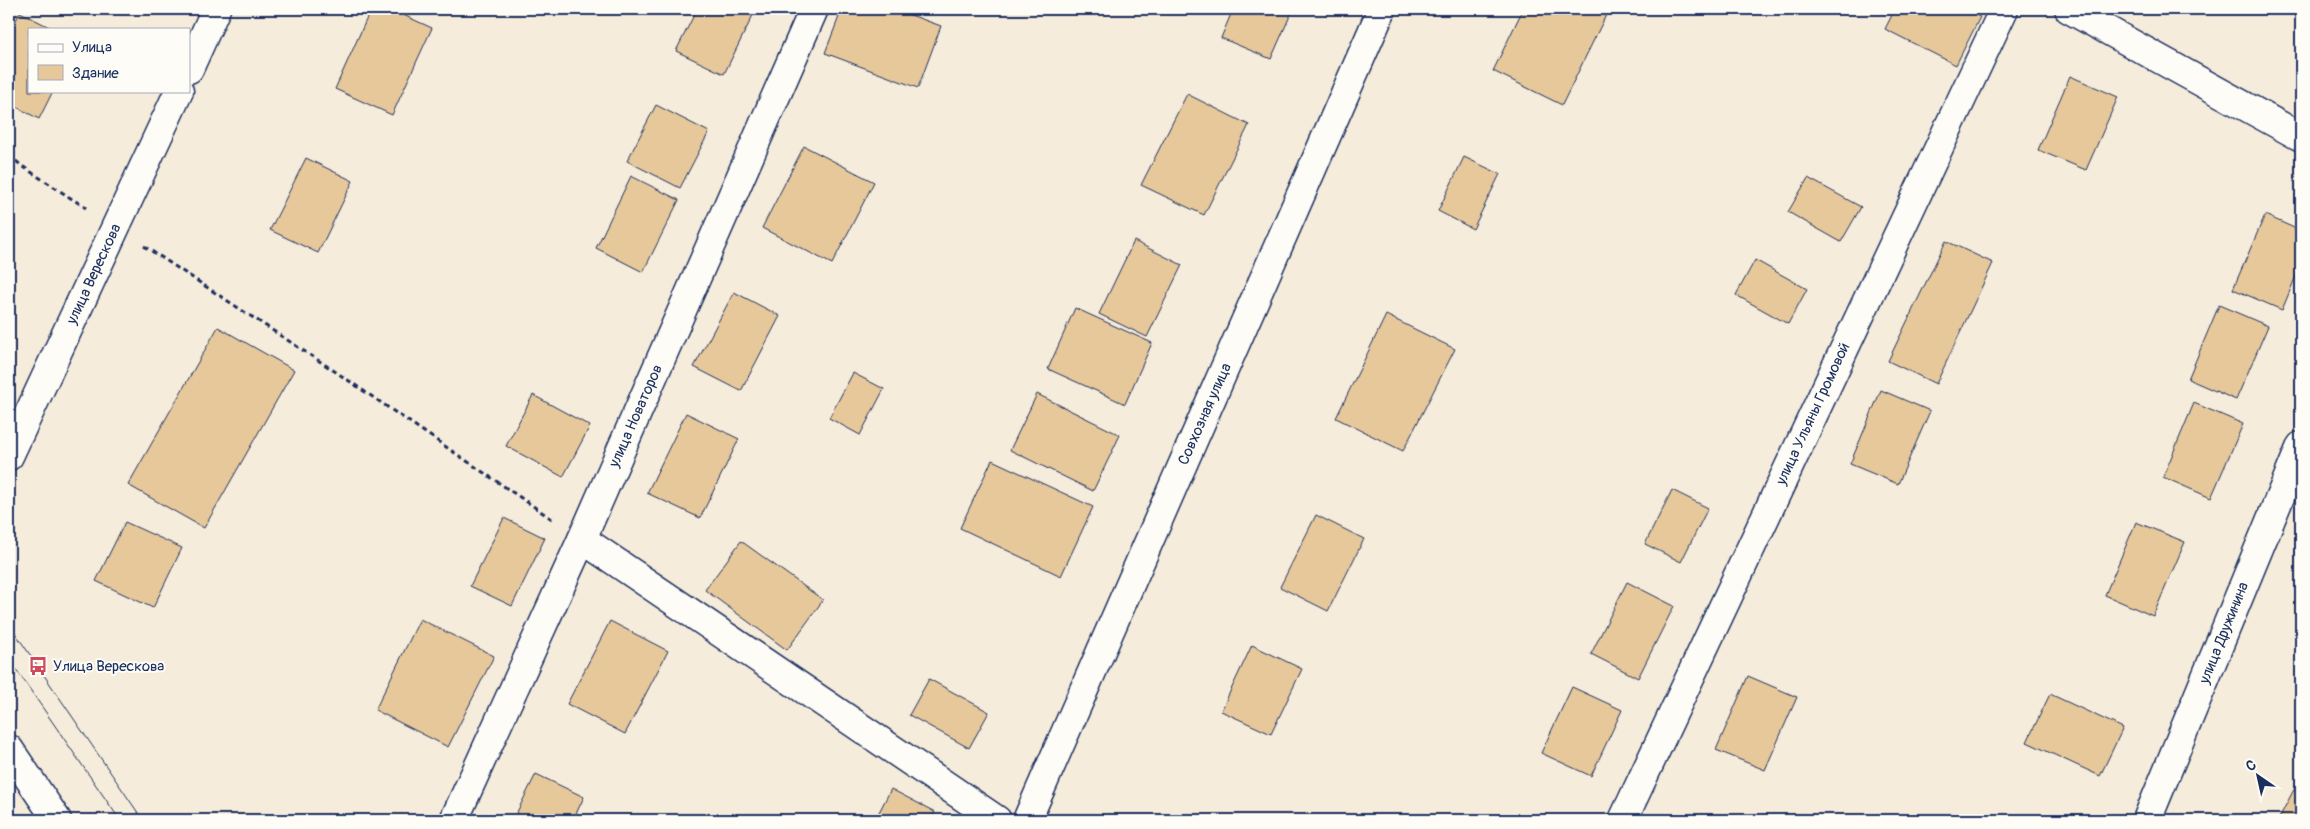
<svg xmlns="http://www.w3.org/2000/svg" width="2310" height="829" font-family="Pangolin,sans-serif">
  <rect width="100%" height="100%" fill="#f6ecdb"/>
  <filter id="ink" filterUnits="userSpaceOnUse"><feTurbulence type="fractalNoise" baseFrequency=".02" numOctaves="2"/><feDisplacementMap in="SourceGraphic" scale="10" xChannelSelector="R" yChannelSelector="G"/><feConvolveMatrix kernelMatrix="1 2 1 2 8 2 1 2 1" color-interpolation-filters="sRGB"/></filter>
  <g filter="url(#ink)">
    <g fill="#e7c89a" stroke="#1b2f5e">
      <polygon points="371,9 390,9 432,28 392,115 335,89"/>
      <polygon points="697,9 756,9 724,74 676,51"/>
      <polygon points="842,9 894,9 941,26 918,88 825,53"/>
      <polygon points="1233,9 1293,9 1271,59 1221,38"/>
      <polygon points="1523,9 1609,9 1562,105 1493,71"/>
      <polygon points="1895,9 1963,9 1980,17 1956,65 1885,29"/>
      <polygon points="20,12 53,29 29,29 29,91 53,91 39,119 9,103 9,35"/>
      <polygon points="2070,76 2118,97 2086,170 2038,150"/>
      <polygon points="1187,94 1249,125 1204,215 1141,185"/>
      <polygon points="656,105 709,132 680,188 627,161"/>
      <polygon points="804,146 874,182 832,264 762,228"/>
      <polygon points="1464,157 1500,174 1473,229 1438,211"/>
      <polygon points="306,158 353,181 318,253 270,230"/>
      <polygon points="631,176 679,200 643,272 596,248"/>
      <polygon points="1808,178 1861,207 1841,242 1788,212"/>
      <polygon points="2265,215 2301,231 2301,264 2282,310 2233,289"/>
      <polygon points="1134,241 1182,265 1147,337 1099,314"/>
      <polygon points="1946,241 1993,263 1936,384 1888,361"/>
      <polygon points="1755,260 1807,289 1788,324 1736,295"/>
      <polygon points="734,292 780,316 741,391 694,367"/>
      <polygon points="2219,305 2268,326 2236,400 2188,379"/>
      <polygon points="1075,308 1152,343 1125,404 1048,369"/>
      <polygon points="1386,315 1455,349 1403,451 1336,418"/>
      <polygon points="218,327 294,370 204,528 128,485"/>
      <polygon points="853,373 884,389 860,435 829,418"/>
      <polygon points="1881,390 1930,411 1898,484 1850,464"/>
      <polygon points="1037,394 1120,435 1093,491 1010,450"/>
      <polygon points="533,395 590,426 563,477 506,446"/>
      <polygon points="2194,403 2243,424 2211,498 2163,477"/>
      <polygon points="686,413 739,439 700,518 647,493"/>
      <polygon points="992,460 1093,507 1061,576 960,528"/>
      <polygon points="1672,490 1708,508 1681,562 1645,544"/>
      <polygon points="1316,515 1364,539 1328,611 1280,587"/>
      <polygon points="504,518 545,538 512,606 470,586"/>
      <polygon points="125,522 182,548 153,608 96,581"/>
      <polygon points="2136,522 2185,542 2153,616 2105,595"/>
      <polygon points="741,541 823,600 787,650 705,590"/>
      <polygon points="1627,582 1674,606 1638,678 1591,654"/>
      <polygon points="420,619 494,656 448,747 375,710"/>
      <polygon points="610,621 668,651 625,734 567,704"/>
      <polygon points="1252,645 1302,669 1271,734 1221,711"/>
      <polygon points="1748,676 1797,697 1765,770 1716,750"/>
      <polygon points="929,679 989,712 969,748 909,715"/>
      <polygon points="1572,687 1622,710 1591,776 1541,753"/>
      <polygon points="2050,694 2123,728 2100,776 2027,742"/>
      <polygon points="536,774 584,797 573,820 513,820"/>
      <polygon points="2301,776 2301,820 2278,820"/>
      <polygon points="891,789 935,812 931,820 875,820"/>
    </g>
    <g fill="none" stroke-linecap="round" stroke-linejoin="round">
      <g stroke="#1b2f5e" stroke-width="31">
        <g id="street">
          <polyline points="2069,9 2301,137"/>
          <polyline points="189,69 216,9"/>
          <polyline points="9,456 179,91"/>
          <polyline points="582,539 997,820"/>
          <polyline points="454,820 582,539 814,9"/>
          <polyline points="1027,820 1382,9"/>
          <polyline points="1623,820 2004,9"/>
          <polyline points="2147,820 2301,446"/>
        </g>
      </g>
      <g stroke="#1b2f5e" stroke-width="31">
        <polyline id="secondary" points="9,749 57,820"/>
      </g>
      <g stroke="#1b2f5e" stroke-width="3" stroke-dasharray="5 4" stroke-linecap="butt">
        <polyline points="9,155 22,166 86,208"/>
        <polyline points="144,246 336,372 552,519"/>
      </g>
      <use href="#street" stroke="#fdfcf7" stroke-width="28"/>
      <use href="#secondary" stroke="#fdfcf7" stroke-width="28"/>
      <g stroke="#1b2f5e" stroke-width="1">
        <polyline points="9,624 143,820"/>
        <polyline points="9,659 120,820"/>
      </g>
    </g>
  </g>
  <defs>
    <g id="bus-bare" transform="scale(1.5)"><path d="M-5-6H5V4H4V6H2V4H-2V6H-4V4H-5ZM-3.5-4V0h7V-4ZM-3.5 1.2v1.5H-2V1.2ZM2 1.2v1.5H3.5V1.2Z" fill="#d1495b" stroke="#fdfcf7" stroke-width="2.5" paint-order="stroke"/></g>
  </defs>
  <g fill-rule="evenodd">
    <use href="#bus-bare" x="38" y="666"/>
  </g>
  <g text-anchor="middle" dominant-baseline="central" stroke-width="4" stroke-linejoin="round" paint-order="stroke">
    <g font-size="15" fill="#1b2f5e" stroke="#fdfcf7">
      <text transform="translate(94 274) rotate(-65)">улица Верескова</text>
      <text transform="translate(1205 414) rotate(-66)">Совхозная улица</text>
      <text transform="translate(1813 414) rotate(-65)">улица Ульяны Громовой</text>
      <text transform="translate(636 416) rotate(-66)">улица Новаторов</text>
      <text transform="translate(2224 633) rotate(-68)">улица Дружинина</text>
    </g>
    <g font-size="15" fill="#1b2f5e" stroke="#fdfcf7" text-anchor="start">
      <text x="53" y="666">Улица Верескова</text>
    </g>
  </g>
  <rect width="2310" height="829" fill="none" stroke="#fdfcf7" stroke-width="30"/>
  <rect x="15" y="15" width="2280" height="799" fill="none" stroke="#1b2f5e" stroke-width="2" filter="url(#ink)"/>
  <rect x="28" y="28" width="162" height="65" fill="#fdfcf7" stroke="#a3aaba"/>
  <rect x="38" y="44" width="25" height="8" fill="#fdfcf7" stroke="#a3aaba"/>
  <text x="72" y="52" font-size="15" fill="#1b2f5e">Улица</text>
  <rect x="38" y="65" width="25" height="15" fill="#e7c89a" stroke="#a3aaba"/>
  <text x="72" y="78" font-size="15" fill="#1b2f5e">Здание</text>
  <g transform="translate(2258 776) rotate(326)" stroke="#fdfcf7" stroke-width="4" paint-order="stroke">
  <path d="M0-4L9 19L0 12L-9 19Z" fill="#1b2f5e"/>
  <text y="-8" font-size="14" font-weight="bold" text-anchor="middle" fill="#1b2f5e">С</text>
  </g>
</svg>
